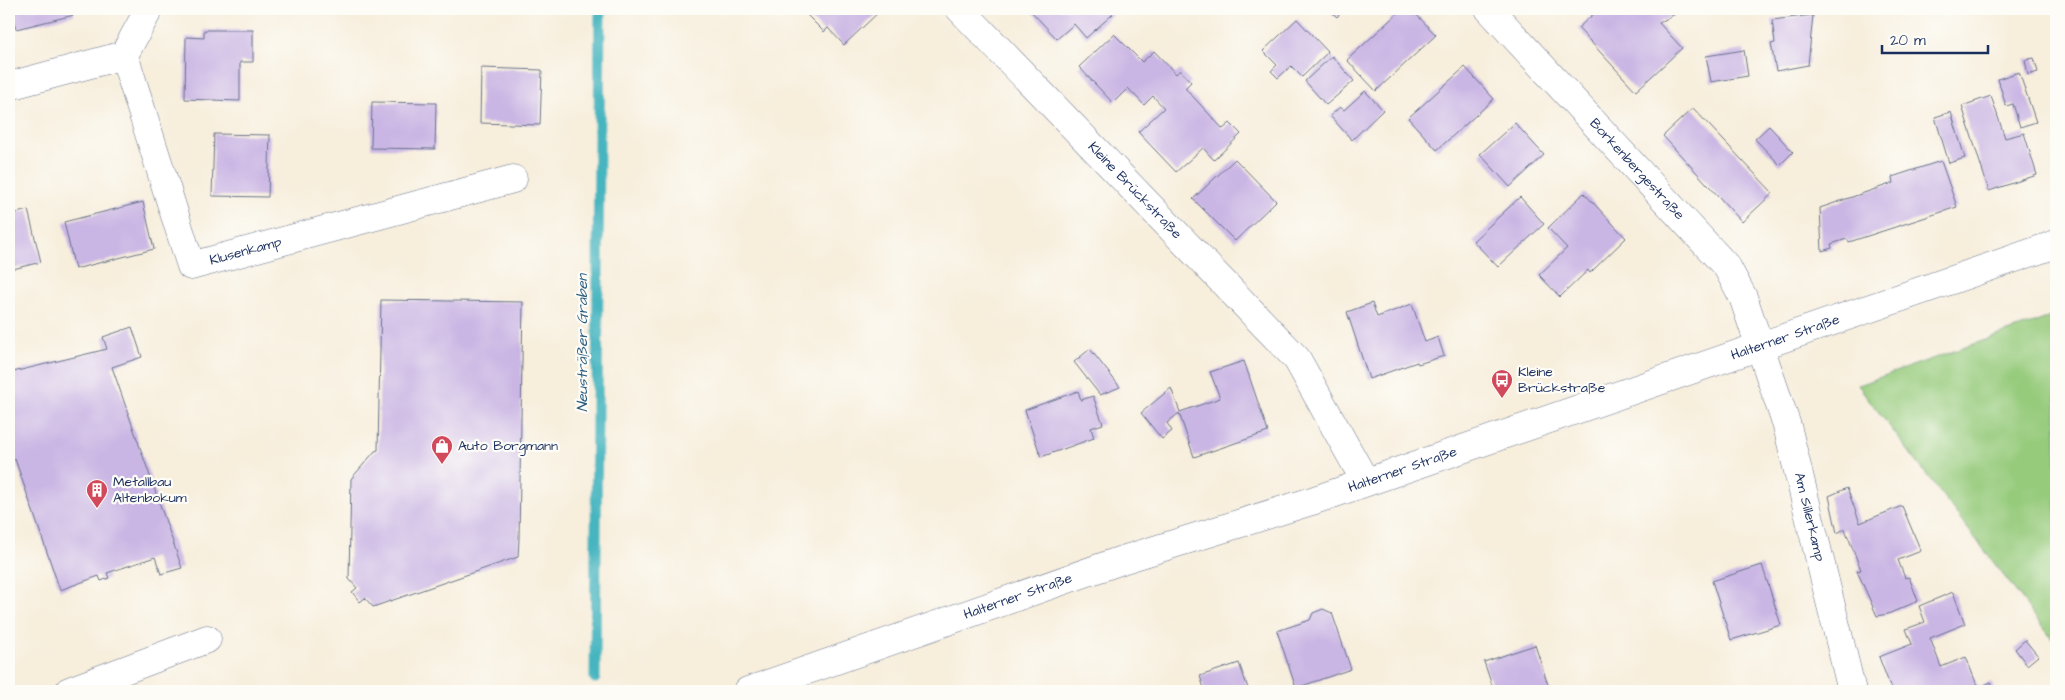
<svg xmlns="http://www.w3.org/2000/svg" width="2065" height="700" font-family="'Architects Daughter',sans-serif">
  <rect width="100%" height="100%" fill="#fdfcf7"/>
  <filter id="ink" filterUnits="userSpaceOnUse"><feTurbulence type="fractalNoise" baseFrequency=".02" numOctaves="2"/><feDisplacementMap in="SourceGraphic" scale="10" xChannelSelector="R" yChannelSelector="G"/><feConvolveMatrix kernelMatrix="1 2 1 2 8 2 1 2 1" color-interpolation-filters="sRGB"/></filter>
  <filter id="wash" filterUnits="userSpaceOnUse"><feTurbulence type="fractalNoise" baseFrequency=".0096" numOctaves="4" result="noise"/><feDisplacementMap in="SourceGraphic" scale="20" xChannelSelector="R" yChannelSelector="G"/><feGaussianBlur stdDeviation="1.12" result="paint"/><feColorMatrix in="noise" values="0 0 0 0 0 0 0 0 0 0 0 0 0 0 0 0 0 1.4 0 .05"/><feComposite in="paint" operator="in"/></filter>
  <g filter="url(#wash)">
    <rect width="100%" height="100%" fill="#f7eedc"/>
    <polygon fill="#96cb7c" stroke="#587d6d" points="2056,315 2056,644 1858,385"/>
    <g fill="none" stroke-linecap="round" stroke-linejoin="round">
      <polyline stroke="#46b5c0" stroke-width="11" points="595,678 600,9"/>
    </g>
    <g id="blocks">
      <g fill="#cab6e4">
        <polygon points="11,9 73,9 74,15 16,29"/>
        <polygon points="809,9 882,9 844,45 828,28 824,32 807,15 811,11"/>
        <polygon points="1029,9 1108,9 1113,14 1086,38 1074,24 1057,39"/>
        <polygon points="1328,9 1345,9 1337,17"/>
        <polygon points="1402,9 1411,9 1436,35 1376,91 1347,60"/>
        <polygon points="1599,9 1684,9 1659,23 1682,48 1636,91 1578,28"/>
        <polygon points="1813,15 1808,65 1776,71 1771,44 1775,43 1772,20"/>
        <polygon points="1297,19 1328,52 1302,77 1291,66 1278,78 1271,71 1277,65 1263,51"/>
        <polygon points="204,30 253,30 253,62 240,62 240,101 185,99 186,37 204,38"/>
        <polygon points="1114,34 1142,62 1154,51 1176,74 1180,70 1191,82 1185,88 1223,129 1230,123 1241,134 1214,160 1203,148 1176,172 1138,132 1164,108 1153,96 1144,105 1128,88 1113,103 1079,67"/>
        <polygon points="1744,50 1748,76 1711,82 1706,56"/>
        <polygon points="1332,56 1354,81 1326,105 1305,81"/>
        <polygon points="2034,58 2038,72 2028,75 2025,60"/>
        <polygon points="1465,67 1494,99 1437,150 1408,118"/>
        <polygon points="481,68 542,70 540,125 480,123"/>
        <polygon points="2019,72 2036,122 2020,127 2013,104 2006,106 1998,79"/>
        <polygon points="1365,91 1383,110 1352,140 1330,116 1340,107 1344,110"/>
        <polygon points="1991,96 2005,138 2024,133 2037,175 1989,191 1962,106"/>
        <polygon points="372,102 436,103 435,149 371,148"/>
        <polygon points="1693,108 1773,193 1742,222 1663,136"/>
        <polygon points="1951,112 1965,158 1949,163 1935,117"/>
        <polygon points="1515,123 1544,155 1510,187 1480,154"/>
        <polygon points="1769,126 1793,152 1780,165 1755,139"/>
        <polygon points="214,134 270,135 268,197 212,196"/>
        <polygon points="1235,159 1276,201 1235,241 1193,199"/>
        <polygon points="1941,161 1957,207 1849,242 1847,239 1831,244 1832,248 1822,251 1820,208 1893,183 1892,177"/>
        <polygon points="1584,193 1626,238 1590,273 1588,270 1560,297 1539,275 1567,248 1548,228"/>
        <polygon points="1520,197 1544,224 1498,267 1473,241"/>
        <polygon points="143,202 154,249 75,269 64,222"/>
        <polygon points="28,210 41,262 9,270 9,215"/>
        <polygon points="381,300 523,302 519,539 518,557 373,607 365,598 360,602 352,592 357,588 349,579 351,479 375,451 378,450"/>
        <polygon points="1372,303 1377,317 1412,304 1425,342 1438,337 1444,356 1418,364 1417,362 1369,379 1347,312"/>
        <polygon points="132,327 142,357 112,367 182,568 161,574 155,557 107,573 109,578 101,581 99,576 60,590 15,459 9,462 9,373 107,349 103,337"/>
        <polygon points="1090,349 1120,387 1100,395 1074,362"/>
        <polygon points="1244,361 1268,432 1194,457 1179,413 1167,423 1172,431 1162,439 1141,413 1171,388 1180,412 1220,398 1210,372"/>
        <polygon points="1078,391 1081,400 1093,396 1103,424 1091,428 1094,438 1041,457 1025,410"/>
        <polygon points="1847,488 1860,523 1902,506 1921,551 1898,560 1905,578 1909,577 1918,601 1888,614 1877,616 1857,571 1861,570 1845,529 1837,533 1829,496"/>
        <polygon points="1762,565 1781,625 1731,640 1712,581"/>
        <polygon points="1953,592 1965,624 1930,638 1941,667 1966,657 1978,688 1991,682 1995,691 1892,691 1879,657 1912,644 1906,629 1925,622 1919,606"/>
        <polygon points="1323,609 1332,613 1351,669 1296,688 1277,631 1310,620 1313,613"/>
        <polygon points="2025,640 2038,656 2027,665 2015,649"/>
        <polygon points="1535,645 1550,691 1494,691 1484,662"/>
        <polygon points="1239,663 1249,691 1205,691 1200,676"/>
      </g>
    </g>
  </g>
  <g filter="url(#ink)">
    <use href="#blocks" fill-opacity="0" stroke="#68728a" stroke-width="1"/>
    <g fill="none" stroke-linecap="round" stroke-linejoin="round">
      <g stroke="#68728a" stroke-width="29">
        <g id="minor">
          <path id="s1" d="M960 9 1297 359 1365 481"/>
          <path id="s2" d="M1489 9 1727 267 1743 297 1787 426 1852 691"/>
          <path id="s3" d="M124 55 191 266 513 179"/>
          <polyline points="9,86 124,55 149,9"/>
          <polyline points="69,691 207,639"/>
        </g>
      </g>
      <g stroke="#68728a" stroke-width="29">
        <g id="major">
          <path id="s4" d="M748 691 1122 560 1312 501 2056 244"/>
        </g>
      </g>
      <use href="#minor" stroke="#fff" stroke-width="28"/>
      <use href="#major" stroke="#fff" stroke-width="28"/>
    </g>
  </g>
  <defs>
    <g id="bus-pin" transform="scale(1.125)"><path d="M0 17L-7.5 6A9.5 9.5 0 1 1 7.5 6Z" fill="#d1495b" stroke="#fdfcf7"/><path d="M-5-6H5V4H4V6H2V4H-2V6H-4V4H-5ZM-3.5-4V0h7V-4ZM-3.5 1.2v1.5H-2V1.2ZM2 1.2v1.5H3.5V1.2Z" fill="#fff"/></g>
    <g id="shop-pin" transform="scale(1.125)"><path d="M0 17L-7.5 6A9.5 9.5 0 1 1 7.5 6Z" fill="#d1495b" stroke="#fdfcf7"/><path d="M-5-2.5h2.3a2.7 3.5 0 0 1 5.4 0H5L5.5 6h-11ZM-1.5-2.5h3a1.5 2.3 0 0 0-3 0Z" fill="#fff"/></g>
    <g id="building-pin" transform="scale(1.125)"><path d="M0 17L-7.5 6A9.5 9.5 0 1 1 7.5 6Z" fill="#d1495b" stroke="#fdfcf7"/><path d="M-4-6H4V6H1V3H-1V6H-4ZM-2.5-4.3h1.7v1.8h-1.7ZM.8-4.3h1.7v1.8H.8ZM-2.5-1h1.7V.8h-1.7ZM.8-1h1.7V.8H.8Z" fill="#fff"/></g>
  </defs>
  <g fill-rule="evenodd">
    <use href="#bus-pin" x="1502" y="380"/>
    <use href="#shop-pin" x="442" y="446"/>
    <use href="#building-pin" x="97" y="490"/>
  </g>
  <g text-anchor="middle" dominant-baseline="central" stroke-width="4.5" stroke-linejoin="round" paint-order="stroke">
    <g font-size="14" fill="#1b2f5e" stroke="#fdfcf7">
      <text stroke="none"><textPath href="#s2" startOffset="218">Borkenbergestraße</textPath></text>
      <text stroke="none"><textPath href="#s1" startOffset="252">Kleine Brückstraße</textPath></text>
      <text stroke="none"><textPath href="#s3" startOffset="278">Klusenkamp</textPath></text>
      <text stroke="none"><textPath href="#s4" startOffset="1096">Halterner Straße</textPath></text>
      <text stroke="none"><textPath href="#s4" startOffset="691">Halterner Straße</textPath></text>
      <text stroke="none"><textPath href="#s2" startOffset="615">Am Sillerkamp</textPath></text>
      <text stroke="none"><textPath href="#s4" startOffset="286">Halterner Straße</textPath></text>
    </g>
    <g font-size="14" fill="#1b2f5e" stroke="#fdfcf7" text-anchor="start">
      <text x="1518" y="372">Kleine<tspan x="1518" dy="16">Brückstraße</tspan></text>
      <text x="458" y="446">Auto Borgmann</text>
      <text x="113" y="482">Metallbau<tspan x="113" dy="16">Altenbokum</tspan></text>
    </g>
    <g font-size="15" font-style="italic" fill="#2a5e80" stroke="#fdfcf7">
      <text transform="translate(582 343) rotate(-90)">Neusträßer Graben</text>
    </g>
  </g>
  <rect width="2065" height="700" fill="none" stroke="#fdfcf7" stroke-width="30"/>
  <path d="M1882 45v8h106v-8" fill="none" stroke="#1b2f5e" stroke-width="2.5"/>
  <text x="1890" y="45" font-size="15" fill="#1b2f5e" stroke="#fdfcf7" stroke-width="4" paint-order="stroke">20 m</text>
</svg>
